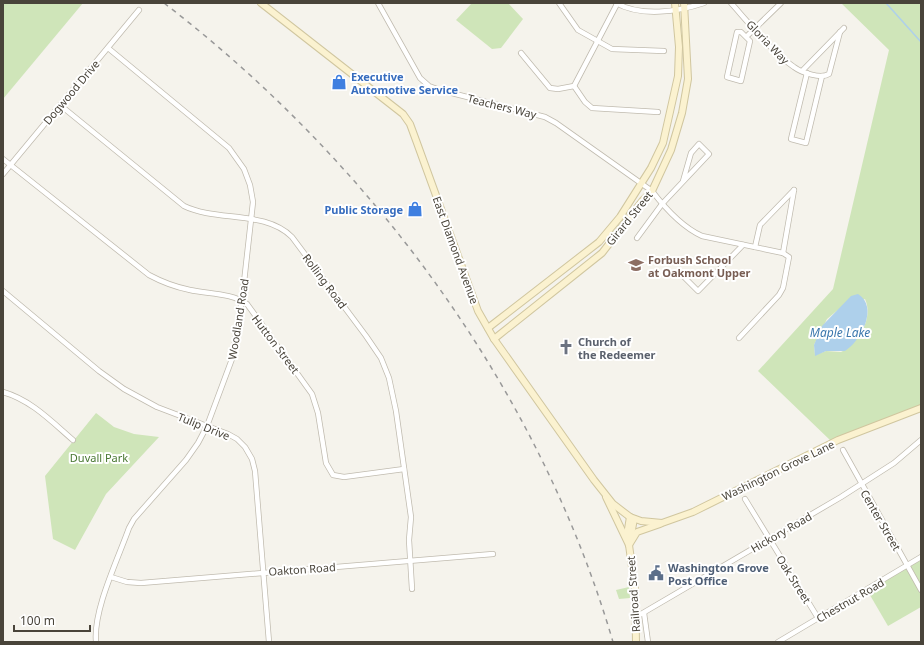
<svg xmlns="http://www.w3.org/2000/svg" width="924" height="645" font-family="'Noto Sans',sans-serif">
  <rect width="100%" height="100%" fill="#f5f3ec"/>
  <g fill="#cfe5b9" fill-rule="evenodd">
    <polygon points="3,3 83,3 3,99"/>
    <polygon points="472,3 508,3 523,19 501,48 492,49 456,20"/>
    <path d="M841 3H919L921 5V405L831 441 758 371 833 289 889 50ZM865 299C874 318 858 344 841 352L826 351 815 355 814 345 827 319 845 304Z"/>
    <polygon points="96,413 114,427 134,434 159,437 106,494 75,550 53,539 45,476"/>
    <polygon points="921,558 921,586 909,565"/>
    <polygon points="906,568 921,594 921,607 888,626 867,590"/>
    <polygon points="629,587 630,598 619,599 616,590"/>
  </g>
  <path fill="#aed0eb" d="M858 294C879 307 861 341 845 351H826L815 356 814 345 822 326 851 296Z"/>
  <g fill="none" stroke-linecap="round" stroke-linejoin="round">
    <polyline stroke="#aed0eb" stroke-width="1.5" points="886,3 921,42"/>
    <g stroke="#c0bbaf" stroke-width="6">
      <g id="street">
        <path d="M378 3 420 78 429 86 440 90 545 117 556 123 652 191C665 208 682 227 702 236L783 253 789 257 783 288 779 295 739 338"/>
        <polyline points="559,3 578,30 612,49 664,51"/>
        <path d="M616 3C641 17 677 12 704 3"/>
        <path d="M731 3C748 22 774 54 794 67 802 73 821 79 829 74L840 32"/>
        <polyline points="746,37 750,41 741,81 727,77 737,32 741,32 746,37 781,3"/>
        <polyline points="521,53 550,88 558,89 574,86"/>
        <polyline points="802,71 844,28"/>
        <polyline points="807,73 791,139 806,143 822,76"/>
        <polyline points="574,86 585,102 592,108 658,112"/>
        <polyline points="574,86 617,4"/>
        <path d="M60 105 184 206C217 222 265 210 292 237L366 336 381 358 389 378 396 411 411 517 409 540 412 589"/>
        <path d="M3 159 149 275C162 282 175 287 190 290 208 294 232 293 247 304L312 394 318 413 326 463 333 475 344 477 404 469"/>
        <polyline points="3,174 139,10"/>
        <polyline points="637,238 662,204 709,154 699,144 691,153 683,181"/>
        <polyline points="755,247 760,225 794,190"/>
        <polyline points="783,253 794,190"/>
        <polyline points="680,273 698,291 743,245"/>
        <polyline points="3,291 99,371 124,389 157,407 228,434 237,439 245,447 252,459 255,471 269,642"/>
        <path d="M3 392C31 400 51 421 73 440"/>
        <polyline points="843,450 921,590"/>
        <polyline points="745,499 818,618"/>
        <polyline points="111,577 127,582 141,583 493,554"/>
        <polyline points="644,613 648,642"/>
        <polyline points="636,617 841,497 894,463 921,440"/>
        <path d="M96 642C93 610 118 559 129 528L134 519 186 460 198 443 207 426 232 359 242 300 253 202 250 185 244 169 229 148 108 48"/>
        <polyline points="778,642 921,557"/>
      </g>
    </g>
    <g stroke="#d0c69f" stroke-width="8">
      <g id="secondary">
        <polyline points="261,3 403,114 410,124 417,143 478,311 494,339 594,480 613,504 630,517 641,521 662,523 693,512 838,440 921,408"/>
        <polyline points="488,328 599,242 620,217 651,168 663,143 678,76 679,47 675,3"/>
        <polyline points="494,339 602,253 643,200 652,191 671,150 682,113 688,79 684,3"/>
        <polyline points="606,497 629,545 635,589 636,642"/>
        <polyline points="627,535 630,517"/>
        <polyline points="630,540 634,519"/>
        <polyline points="629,545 637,532 660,524"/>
      </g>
    </g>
    <use href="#street" stroke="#fff" stroke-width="4.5"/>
    <use href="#secondary" stroke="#fbf2d0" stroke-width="6"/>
    <path stroke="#999" stroke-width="1.5" stroke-dasharray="5 5" stroke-linecap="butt" d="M164 3C372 163 539 389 613 642"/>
  </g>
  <defs>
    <g id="shop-bare" transform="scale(1.2)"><path d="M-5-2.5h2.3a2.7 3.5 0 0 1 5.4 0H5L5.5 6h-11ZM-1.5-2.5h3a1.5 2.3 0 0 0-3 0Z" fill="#3f7fe0" stroke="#fff" stroke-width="2.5" paint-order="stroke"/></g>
    <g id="school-bare" transform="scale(1.2)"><path d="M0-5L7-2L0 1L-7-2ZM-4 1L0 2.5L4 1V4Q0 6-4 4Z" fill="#8d6e63" stroke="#fff" stroke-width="2.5" paint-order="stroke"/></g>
    <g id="church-bare" transform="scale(1.2)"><path d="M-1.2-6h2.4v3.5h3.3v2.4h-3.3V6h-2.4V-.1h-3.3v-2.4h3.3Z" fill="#6b7280" stroke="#fff" stroke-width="2.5" paint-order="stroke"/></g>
    <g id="civic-bare" transform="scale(1.2)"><path d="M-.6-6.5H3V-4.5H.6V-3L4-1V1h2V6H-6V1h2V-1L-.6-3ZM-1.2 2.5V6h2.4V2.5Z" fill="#5c6f8a" stroke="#fff" stroke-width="2.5" paint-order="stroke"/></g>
  </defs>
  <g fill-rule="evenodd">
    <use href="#shop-bare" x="339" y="82"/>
    <use href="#shop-bare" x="415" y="209"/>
    <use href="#school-bare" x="636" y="265"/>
    <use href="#church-bare" x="566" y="347"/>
    <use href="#civic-bare" x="656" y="573"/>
  </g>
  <g text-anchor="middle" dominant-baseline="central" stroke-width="4" stroke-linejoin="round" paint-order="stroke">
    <g font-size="11" fill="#49443a" stroke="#fff">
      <text transform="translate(768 42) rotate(46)">Gloria Way</text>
      <text transform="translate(71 92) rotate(-50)">Dogwood Drive</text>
      <text transform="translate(502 106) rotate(14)">Teachers Way</text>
      <text transform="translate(629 218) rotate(-51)">Girard Street</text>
      <text transform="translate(456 250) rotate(70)">East Diamond Avenue</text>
      <text transform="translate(325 281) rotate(53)">Rolling Road</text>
      <text transform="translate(238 319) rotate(-81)">Woodland Road</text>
      <text transform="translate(276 344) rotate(53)">Hutton Street</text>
      <text transform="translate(204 426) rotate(22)">Tulip Drive</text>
      <text transform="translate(778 470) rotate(-26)">Washington Grove Lane</text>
      <text transform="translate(881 520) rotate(60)">Center Street</text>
      <text transform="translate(781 532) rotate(-30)">Hickory Road</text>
      <text transform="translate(302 569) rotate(-4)">Oakton Road</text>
      <text transform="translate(794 579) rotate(58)">Oak Street</text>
      <text transform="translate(633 594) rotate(-94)">Railroad Street</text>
      <text transform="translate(850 600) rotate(-30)">Chestnut Road</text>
    </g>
    <g font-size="11" font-weight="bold" fill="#366cbe" stroke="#fff" text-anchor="start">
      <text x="351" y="76">Executive<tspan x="351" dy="13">Automotive Service</tspan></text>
      <text x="403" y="209" text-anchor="end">Public Storage</text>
    </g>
    <g font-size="11" font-weight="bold" fill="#785e54" stroke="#fff" text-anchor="start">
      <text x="648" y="259">Forbush School<tspan x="648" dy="13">at Oakmont Upper</tspan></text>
    </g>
    <g font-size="11" font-weight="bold" fill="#5b616d" stroke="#fff" text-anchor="start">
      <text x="578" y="341">Church of<tspan x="578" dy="13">the Redeemer</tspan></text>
    </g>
    <g font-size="11" fill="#487731" stroke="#fff">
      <text x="99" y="457">Duvall Park</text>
    </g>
    <g font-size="11" font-weight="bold" fill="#4e5e75" stroke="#fff" text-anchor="start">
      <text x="668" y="567">Washington Grove<tspan x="668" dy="13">Post Office</tspan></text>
    </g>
    <g font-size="12" font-style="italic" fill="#3b77ad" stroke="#fff">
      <text x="840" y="332">Maple Lake</text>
    </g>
  </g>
  <rect width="924" height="645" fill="none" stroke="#49443a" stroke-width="8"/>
  <path d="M14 625v6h76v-6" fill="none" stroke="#49443a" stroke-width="2"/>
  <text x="20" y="625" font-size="12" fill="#49443a" stroke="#ffffff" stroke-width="3" paint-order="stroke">100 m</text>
</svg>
